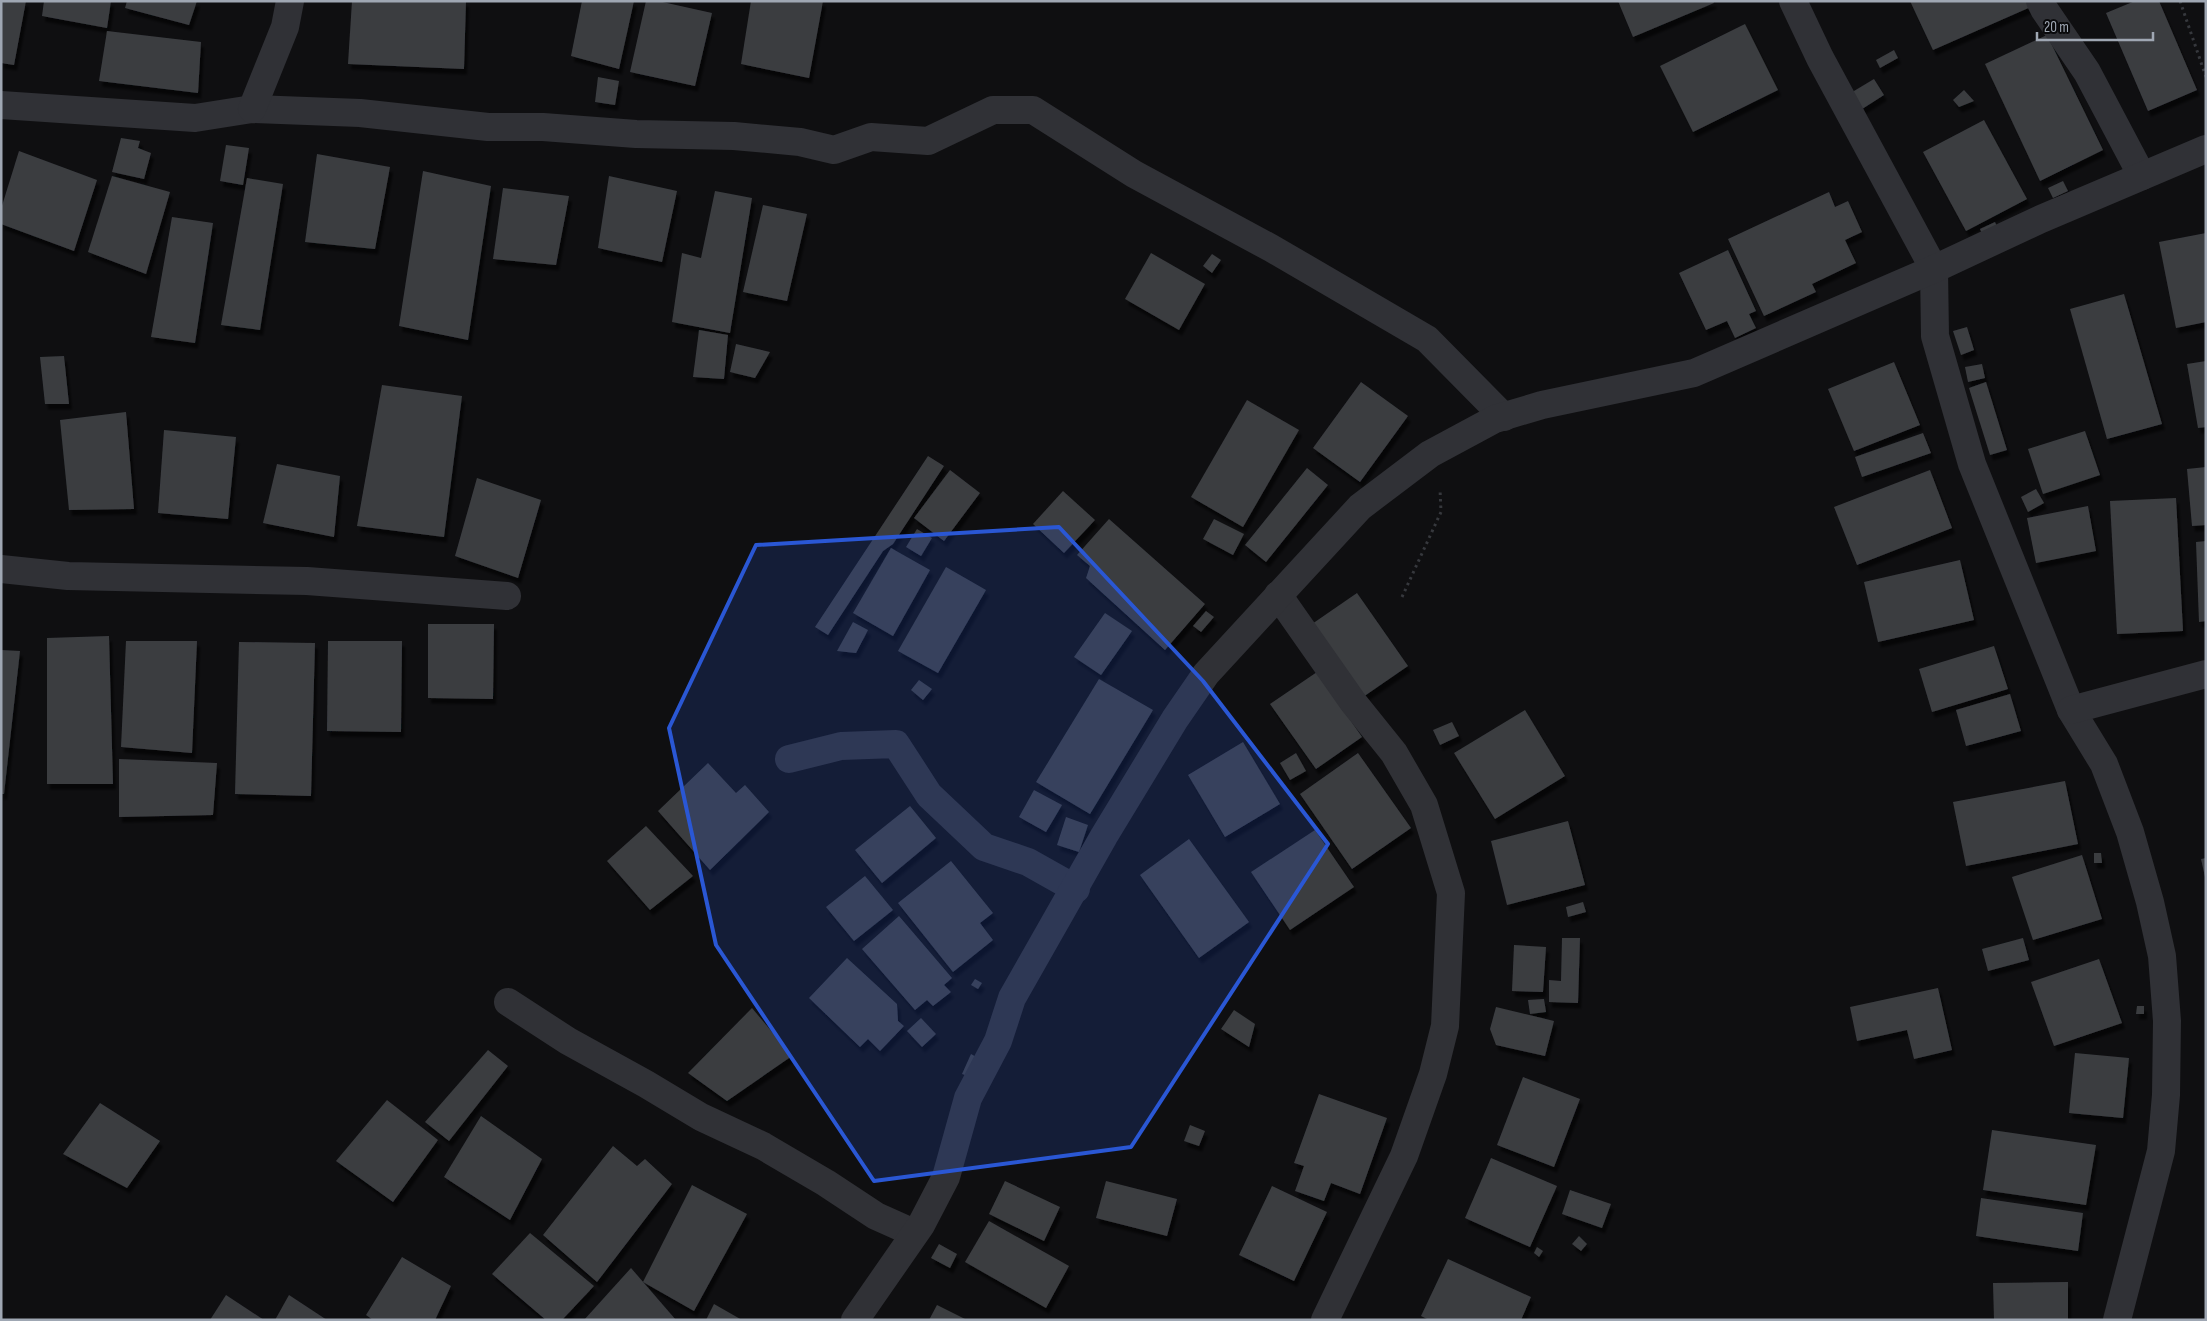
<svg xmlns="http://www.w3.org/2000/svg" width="2207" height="1321" font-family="'Sofia Sans Condensed',sans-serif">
  <defs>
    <filter id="shadow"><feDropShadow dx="3" dy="5.5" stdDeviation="1" flood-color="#0009"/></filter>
  </defs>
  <rect width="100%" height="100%" fill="#0f0f11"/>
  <g fill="#3b3d41" filter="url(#shadow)">
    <polygon points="1,1 26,1 14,65 1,63"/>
    <polygon points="44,1 111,1 107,28 42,16"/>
    <polygon points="127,1 197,1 189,25 125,8"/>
    <polygon points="352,1 466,1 464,69 348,64"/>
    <polygon points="582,1 634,1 619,69 571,56"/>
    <polygon points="646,1 658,1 712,13 695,86 630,72"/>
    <polygon points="751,1 823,1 809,78 741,64"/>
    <polygon points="1618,1 1713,1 1714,3 1633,37"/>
    <polygon points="1910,1 2031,1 2033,6 1933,50"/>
    <polygon points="2135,1 2159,1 2197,90 2148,111 2106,13"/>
    <polygon points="1745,24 1778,90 1693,132 1660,66"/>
    <polygon points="107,31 201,42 198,93 99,81"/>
    <polygon points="2047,35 2103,150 2040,181 1985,64"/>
    <polygon points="1894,50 1898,58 1880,68 1876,60"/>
    <polygon points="598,77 619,81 615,105 595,102"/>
    <polygon points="1874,79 1884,95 1859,111 1849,94"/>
    <polygon points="1964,90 1974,101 1959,107 1953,100"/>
    <polygon points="1984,120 2027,199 1966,231 1923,152"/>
    <polygon points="121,138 140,141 138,148 151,153 144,179 112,172"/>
    <polygon points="226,145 249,148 243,185 220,181"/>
    <polygon points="19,151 97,180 74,251 1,224 1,209"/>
    <polygon points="317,154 390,167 375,249 305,242"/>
    <polygon points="423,171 491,186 468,340 399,326"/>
    <polygon points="112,176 170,192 146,274 88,252"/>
    <polygon points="609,176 677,191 662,262 598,248"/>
    <polygon points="247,178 283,184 260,330 221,325"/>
    <polygon points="2063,181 2068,191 2053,198 2048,188"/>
    <polygon points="503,188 569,196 556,265 493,259"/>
    <polygon points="715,191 752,198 730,333 672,322 682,253 701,258"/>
    <polygon points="1829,192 1835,207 1848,201 1862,232 1845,240 1856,263 1812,284 1816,292 1764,316 1728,239"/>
    <polygon points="763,205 807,214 787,301 743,292"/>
    <polygon points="172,217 213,223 195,343 151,337"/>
    <polygon points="1995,222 1998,229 1983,236 1980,229"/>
    <polygon points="2206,233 2206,322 2176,328 2159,242"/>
    <polygon points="1728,250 1756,311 1749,314 1756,328 1735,338 1727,321 1706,330 1679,273"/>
    <polygon points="1151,253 1205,284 1179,330 1125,299"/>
    <polygon points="1212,254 1221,260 1212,273 1203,266"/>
    <polygon points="2124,294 2162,424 2107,439 2070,309"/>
    <polygon points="1967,327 1974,350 1961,355 1953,331"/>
    <polygon points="699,330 728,335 724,379 693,377"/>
    <polygon points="736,344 770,352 755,378 730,372"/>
    <polygon points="64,356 69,404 45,404 40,357"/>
    <polygon points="2206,361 2206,427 2198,428 2187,364"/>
    <polygon points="1894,362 1920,425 1854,451 1828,389"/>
    <polygon points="1982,364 1985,378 1968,382 1965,367"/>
    <polygon points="1361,382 1408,416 1360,482 1313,448"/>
    <polygon points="1986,382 2007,450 1990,455 1969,388"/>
    <polygon points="382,385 462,396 444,537 357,526"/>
    <polygon points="1247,400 1299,430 1243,527 1191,497"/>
    <polygon points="126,412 134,509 69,510 60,420"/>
    <polygon points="164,430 236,437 228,519 158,513"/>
    <polygon points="2085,431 2100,475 2043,494 2028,449"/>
    <polygon points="1923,433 1931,453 1862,477 1855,457"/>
    <polygon points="928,456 944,466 893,544 883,551 828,635 815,627"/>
    <polygon points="277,464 340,476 334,537 263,523"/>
    <polygon points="2206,467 2206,525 2192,526 2187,469"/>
    <polygon points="1307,468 1328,485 1266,562 1245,545"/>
    <polygon points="950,470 980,493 944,541 914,518"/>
    <polygon points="1930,470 1952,528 1857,565 1834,507"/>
    <polygon points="477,478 541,500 518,578 455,556"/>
    <polygon points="2036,489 2044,503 2028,512 2021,497"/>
    <polygon points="1063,491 1095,520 1064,553 1033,524"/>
    <polygon points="2176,498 2183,631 2117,634 2110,501"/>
    <polygon points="2088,506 2096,551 2036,563 2027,518"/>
    <polygon points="1109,519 1205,604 1165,650 1086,578 1090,566 1077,555"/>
    <polygon points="1214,519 1244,534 1233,555 1203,539"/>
    <polygon points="917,529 932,538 921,556 906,547"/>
    <polygon points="2206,541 2206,621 2199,622 2196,542"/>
    <polygon points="891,548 930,570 893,636 853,613"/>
    <polygon points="1960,560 1974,620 1878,642 1864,582"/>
    <polygon points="946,567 986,590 938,673 898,651"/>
    <polygon points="1357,593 1408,666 1363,697 1312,624"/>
    <polygon points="1206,611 1214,617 1201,632 1193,626"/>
    <polygon points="1105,613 1132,631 1101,675 1074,657"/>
    <polygon points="853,622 868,630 856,653 837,651"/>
    <polygon points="428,624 494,624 493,699 428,698"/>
    <polygon points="109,636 113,784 47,784 47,638"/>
    <polygon points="126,641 197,641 192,753 121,747"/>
    <polygon points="328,641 402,641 401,732 327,731"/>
    <polygon points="239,642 315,643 311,796 235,794"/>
    <polygon points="1994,646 2008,689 1932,712 1919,669"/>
    <polygon points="1,650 20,651 4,794 1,794"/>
    <polygon points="1317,672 1362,737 1316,769 1270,704"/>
    <polygon points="1099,679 1153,710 1090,814 1036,782"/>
    <polygon points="919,680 932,689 923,700 911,690"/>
    <polygon points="2010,694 2021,731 1966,746 1956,710"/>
    <polygon points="1525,710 1565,776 1495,819 1454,753"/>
    <polygon points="1452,722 1459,736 1440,745 1433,730"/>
    <polygon points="1243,742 1280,804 1225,837 1188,775"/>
    <polygon points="1296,753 1306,771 1290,780 1280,763"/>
    <polygon points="1358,753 1411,828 1352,869 1300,794"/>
    <polygon points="119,759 217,763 213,815 119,817"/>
    <polygon points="708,763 736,793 745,785 769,812 710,870 658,811"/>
    <polygon points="2065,781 2078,844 1966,866 1953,802"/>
    <polygon points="1034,790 1062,805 1046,832 1019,817"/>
    <polygon points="910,806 936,838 882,883 855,850"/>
    <polygon points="1066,817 1088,825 1079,852 1057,845"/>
    <polygon points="1568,821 1585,885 1507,905 1491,841"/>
    <polygon points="646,826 693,876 650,910 607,861"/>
    <polygon points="1315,830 1354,887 1290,930 1251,872"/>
    <polygon points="1189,839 1249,922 1199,958 1140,875"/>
    <polygon points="2094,853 2101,853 2102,863 2094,863"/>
    <polygon points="2082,855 2102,919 2033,940 2012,877"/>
    <polygon points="2206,858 2206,876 2205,877 2201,859"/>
    <polygon points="951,861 993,913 980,923 993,940 953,972 898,903"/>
    <polygon points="865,876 893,910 854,941 826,907"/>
    <polygon points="1583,902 1586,912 1568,917 1566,907"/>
    <polygon points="899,916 952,978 944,985 951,992 933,1006 927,1000 915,1010 862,949"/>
    <polygon points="1562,938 1580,938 1578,1003 1549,1002 1549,980 1561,981"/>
    <polygon points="2023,938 2029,960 1988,971 1982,949"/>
    <polygon points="1514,945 1546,947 1543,992 1512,991"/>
    <polygon points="847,958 897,1004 898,1021 904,1026 880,1051 868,1039 860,1047 809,998"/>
    <polygon points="2099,959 2122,1023 2054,1046 2031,982"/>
    <polygon points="975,979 982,983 978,989 971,985"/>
    <polygon points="1938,988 1952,1050 1914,1059 1907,1030 1857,1041 1850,1007"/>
    <polygon points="1544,999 1546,1012 1530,1014 1528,1000"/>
    <polygon points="2137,1006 2144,1006 2144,1014 2136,1014"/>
    <polygon points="1496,1007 1554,1021 1545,1056 1496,1045 1490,1029"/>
    <polygon points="752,1008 792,1056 727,1101 688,1073"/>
    <polygon points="1234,1010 1255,1024 1249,1047 1221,1029"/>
    <polygon points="921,1018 936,1034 922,1047 907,1031"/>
    <polygon points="488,1050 508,1066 449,1141 425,1122"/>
    <polygon points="2075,1053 2129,1058 2123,1118 2069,1113"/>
    <polygon points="971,1054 978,1058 970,1077 962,1074"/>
    <polygon points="1523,1077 1580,1099 1554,1167 1497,1145"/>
    <polygon points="1319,1094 1387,1118 1360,1194 1331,1183 1324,1201 1295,1191 1304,1166 1294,1163"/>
    <polygon points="387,1100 438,1140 393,1202 336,1161"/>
    <polygon points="100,1103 160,1141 127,1188 63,1154"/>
    <polygon points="481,1116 542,1159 510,1220 444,1177"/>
    <polygon points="1190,1125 1205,1131 1199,1146 1184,1141"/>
    <polygon points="1992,1130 2096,1145 2086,1205 1983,1190"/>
    <polygon points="613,1146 637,1166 645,1159 672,1184 597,1282 543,1235"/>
    <polygon points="1491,1158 1557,1186 1530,1247 1465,1218"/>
    <polygon points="1005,1181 1060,1207 1044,1241 989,1214"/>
    <polygon points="1106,1181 1177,1199 1167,1236 1096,1218"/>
    <polygon points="692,1185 747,1214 694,1311 643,1282"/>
    <polygon points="1272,1186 1327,1212 1294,1281 1239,1255"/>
    <polygon points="1570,1190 1611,1204 1602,1228 1562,1214"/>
    <polygon points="1981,1198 2083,1213 2078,1251 1976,1236"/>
    <polygon points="989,1221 1069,1266 1046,1308 965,1262"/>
    <polygon points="530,1233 594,1286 562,1320 546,1320 492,1274"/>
    <polygon points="1579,1236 1587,1244 1581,1251 1572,1244"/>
    <polygon points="939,1244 957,1254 950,1268 931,1258"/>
    <polygon points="1537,1247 1543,1251 1539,1257 1534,1253"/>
    <polygon points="402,1257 451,1286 435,1320 373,1320 366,1315"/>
    <polygon points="1448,1259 1531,1297 1521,1320 1429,1320 1421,1316"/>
    <polygon points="631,1268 676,1320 584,1320"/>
    <polygon points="2068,1282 2068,1320 1994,1320 1993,1283"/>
    <polygon points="226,1295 264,1320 210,1320"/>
    <polygon points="289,1295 327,1320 275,1320"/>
    <polygon points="714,1304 742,1320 706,1320"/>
    <polygon points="937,1305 967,1320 929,1320"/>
  </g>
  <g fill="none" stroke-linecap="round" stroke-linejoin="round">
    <g stroke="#36383d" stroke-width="3" stroke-dasharray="2.5 4" stroke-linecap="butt">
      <polyline points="2180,1 2206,77"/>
      <polyline points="1402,597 1441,512 1440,489"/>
    </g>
    <g stroke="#303136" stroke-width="28">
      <polyline points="1793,1 1820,58 1934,269 1935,336 1972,464 2071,710 2104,764 2130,832 2150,902 2162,956 2167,1021 2166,1095 2161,1151 2117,1320"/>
      <polyline points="2040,1 2044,9 2087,72 2142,176"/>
      <polyline points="1,105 195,118 252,109 360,113 488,127 543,127 636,134 734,136 800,142 834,150 871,137 928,141 993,110 1033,110 1134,174 1271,248 1427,339 1504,417"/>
      <polyline points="252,109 285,27 290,1"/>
      <polyline points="1,569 68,576 307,581 507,596"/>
      <polyline points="1278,595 1353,702 1394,753 1424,805 1451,893 1445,1026 1433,1074 1404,1156 1325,1320"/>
      <polyline points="2071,710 2206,674"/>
      <polyline points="789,759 841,746 896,744 929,795 984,847 1028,862 1076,889"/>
      <polyline points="508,1002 568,1041 646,1084 701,1117 763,1146 826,1183 876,1216 914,1233"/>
      <polyline points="855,1320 921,1225 946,1177 968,1098 998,1041 1012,998 1104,836 1175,719 1206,674 1360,507 1430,454 1495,419 1542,405 1694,373 1934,269 2041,219 2206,149"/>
    </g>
  </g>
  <path fill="#2a57d4" fill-opacity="0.2" stroke="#2a57d4" stroke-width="4" stroke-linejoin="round" d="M1059 527 1203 681 1328 844 1131 1147 874 1181 716 945 669 728 756 545Z"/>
  <rect width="2207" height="1321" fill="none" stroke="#9fa7b3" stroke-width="5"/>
  <path d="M2037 32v8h116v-8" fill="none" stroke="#9fa7b3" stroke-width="2.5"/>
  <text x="2044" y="32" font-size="15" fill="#9fa7b3" stroke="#0a0a0c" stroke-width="4" paint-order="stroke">20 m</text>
</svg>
